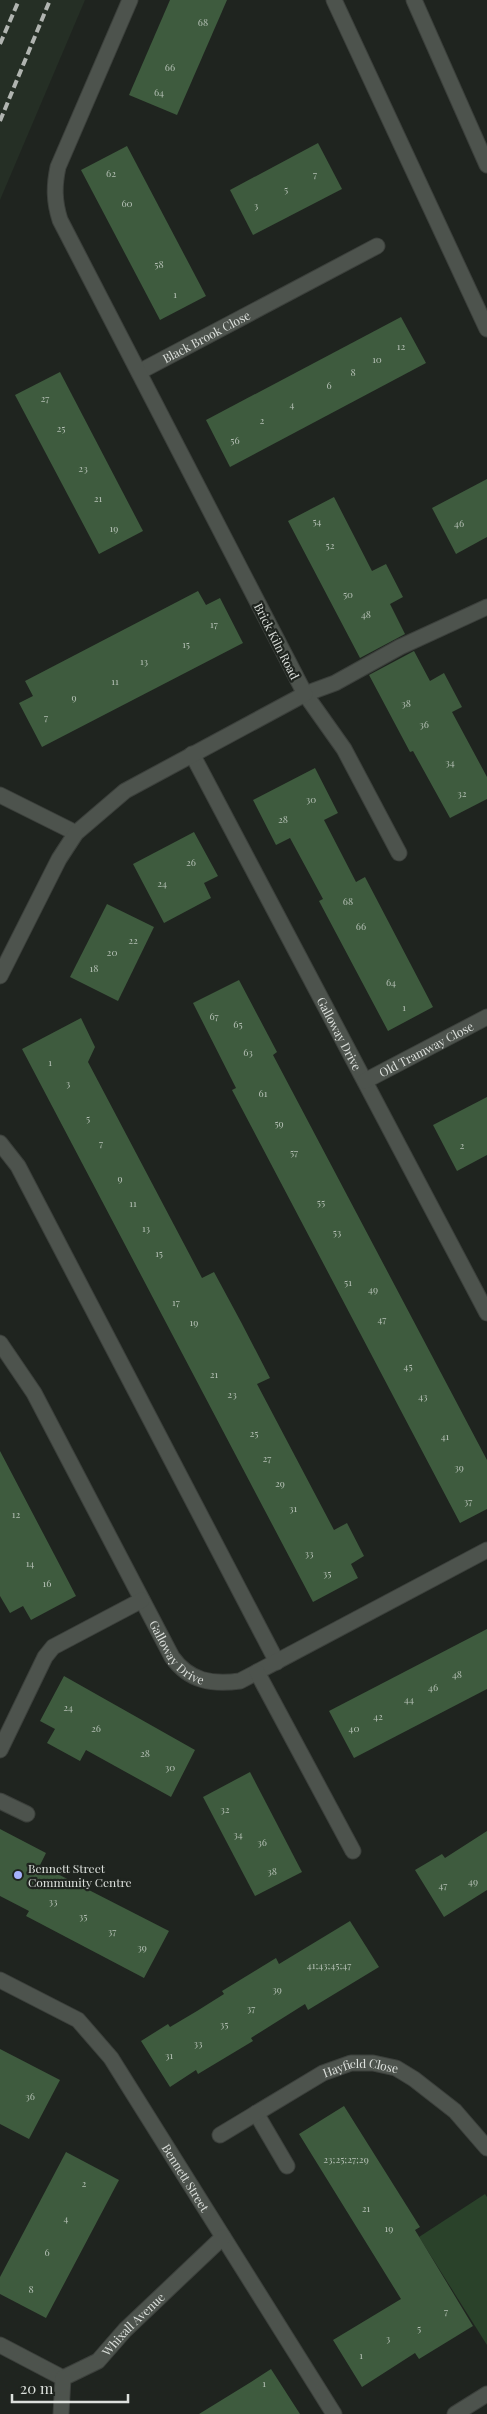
<svg xmlns="http://www.w3.org/2000/svg" width="487" height="2414" font-family="'Playfair Display',serif">
  <rect width="100%" height="100%" fill="#1f241f"/>
  <polygon fill="#252f25" points="0,0 85,0 0,200"/>
  <polygon fill="#2a422a" points="485,2194 487,2197 487,2345 419,2237"/>
  <g fill="#3e5b3e">
    <polygon points="170,0 227,0 177,115 129,95"/>
    <polygon points="318,143 342,189 253,235 230,190"/>
    <polygon points="127,146 206,296 160,320 81,170"/>
    <polygon points="401,317 426,363 230,467 206,420"/>
    <polygon points="60,372 143,531 99,554 15,395"/>
    <polygon points="487,479 487,537 456,554 432,508"/>
    <polygon points="334,497 372,571 386,564 403,597 390,604 405,634 360,658 288,521"/>
    <polygon points="198,591 206,605 220,598 243,643 42,747 19,703 33,696 25,681"/>
    <polygon points="414,651 430,681 444,673 462,707 452,712 487,777 487,799 450,818 413,751 410,752 369,675"/>
    <polygon points="315,768 338,813 324,820 356,882 365,877 433,1007 388,1031 319,901 323,899 290,838 276,845 253,800"/>
    <polygon points="194,832 218,876 204,883 211,898 164,923 133,864"/>
    <polygon points="107,904 154,927 118,1001 70,977"/>
    <polygon points="239,980 277,1052 273,1055 487,1460 487,1509 460,1523 232,1090 236,1088 193,1003"/>
    <polygon points="81,1018 95,1047 88,1062 202,1278 214,1272 241,1322 270,1378 257,1384 334,1530 347,1523 364,1556 351,1564 358,1578 313,1602 22,1049"/>
    <polygon points="487,1097 487,1155 457,1171 433,1125"/>
    <polygon points="0,1451 76,1596 31,1620 23,1606 10,1613 0,1596"/>
    <polygon points="487,1629 487,1689 354,1758 329,1711"/>
    <polygon points="64,1676 195,1750 171,1797 86,1750 80,1761 47,1743 55,1729 40,1721"/>
    <polygon points="250,1772 302,1872 255,1896 203,1797"/>
    <polygon points="0,1829 46,1853 40,1865 169,1931 144,1978 26,1916 29,1911 0,1896"/>
    <polygon points="487,1831 487,1890 444,1917 415,1870 442,1854 445,1858"/>
    <polygon points="350,1921 379,1967 308,2010 305,2004 251,2038 253,2041 198,2074 196,2070 170,2087 141,2041 168,2024 170,2027 197,2011 224,1994 222,1991 276,1958 279,1964"/>
    <polygon points="0,2049 60,2080 29,2139 0,2124"/>
    <polygon points="344,2106 420,2227 415,2230 473,2326 419,2359 415,2353 362,2387 333,2340 401,2299 299,2134"/>
    <polygon points="66,2152 119,2180 46,2318 0,2294 0,2277"/>
    <polygon points="271,2369 300,2414 199,2414 251,2382"/>
  </g>
  <g fill="none" stroke-linecap="round" stroke-linejoin="round">
    <g stroke="#3c403c" stroke-width="17">
      <g id="minor">
        <polyline points="334,0 487,329"/>
        <polyline points="414,0 487,165"/>
        <path id="s1" d="M139 372 377 246"/>
        <path id="s2" d="M192 754 487 1313"/>
        <polyline points="0,795 76,833"/>
        <polyline points="399,853 344,749 305,694 335,683 400,647 487,607"/>
        <path d="M0 976 59 859 76 833 125 791 305 694 60 220C54 201 54 186 58 167L130 0"/>
        <path id="s3" d="M365 1081 487 1017"/>
        <polyline points="0,1143 18,1166 277,1662"/>
        <path id="s4" d="M0 1343 34 1393 172 1657C189 1681 212 1685 240 1681L487 1550"/>
        <polyline points="257,1672 353,1851"/>
        <polyline points="0,1750 45,1657 53,1647 142,1600"/>
        <polyline points="0,1801 27,1814"/>
        <path id="s5" d="M0 1980 78 2020 111 2058 334 2414"/>
        <polyline points="256,2113 287,2166"/>
        <path id="s6" d="M220 2135 323 2073 351 2063H373L396 2068 414 2079 455 2111 487 2148"/>
        <polyline points="0,2345 63,2378"/>
        <path id="s7" d="M61 2414 63 2378 98 2361 125 2330 223 2237"/>
        <polyline points="455,2414 487,2394"/>
      </g>
    </g>
    <use href="#minor" stroke="#4d534d" stroke-width="15"/>
    <g stroke="#b0b4b0" stroke-width="4" stroke-dasharray="8 4" stroke-linecap="butt">
      <polyline points="0,44 19,0"/>
      <polyline points="0,121 50,0"/>
    </g>
  </g>
  <circle fill="#a6b1fc" stroke="#1f241f" stroke-width="2" cx="18" cy="1875" r="5"/>
  <g text-anchor="middle" dominant-baseline="central" stroke-width="4.5" stroke-linejoin="round" paint-order="stroke">
    <g font-size="10" fill="#b4bfb4">
      <text x="203" y="22">68</text>
      <text x="170" y="67">66</text>
      <text x="159" y="92">64</text>
      <text x="111" y="173">62</text>
      <text x="315" y="174">7</text>
      <text x="286" y="189">5</text>
      <text x="127" y="203">60</text>
      <text x="256" y="205">3</text>
      <text x="159" y="264">58</text>
      <text x="175" y="294">1</text>
      <text x="401" y="346">12</text>
      <text x="377" y="359">10</text>
      <text x="353" y="372">8</text>
      <text x="329" y="385">6</text>
      <text x="45" y="398">27</text>
      <text x="292" y="404">4</text>
      <text x="262" y="420">2</text>
      <text x="61" y="428">25</text>
      <text x="235" y="440">56</text>
      <text x="83" y="468">23</text>
      <text x="98" y="498">21</text>
      <text x="317" y="521">54</text>
      <text x="459" y="523">46</text>
      <text x="114" y="528">19</text>
      <text x="330" y="545">52</text>
      <text x="348" y="594">50</text>
      <text x="366" y="614">48</text>
      <text x="214" y="624">17</text>
      <text x="186" y="644">15</text>
      <text x="144" y="661">13</text>
      <text x="115" y="681">11</text>
      <text x="74" y="697">9</text>
      <text x="406" y="703">38</text>
      <text x="46" y="717">7</text>
      <text x="424" y="724">36</text>
      <text x="450" y="762">34</text>
      <text x="462" y="793">32</text>
      <text x="311" y="799">30</text>
      <text x="283" y="819">28</text>
      <text x="191" y="862">26</text>
      <text x="162" y="883">24</text>
      <text x="348" y="901">68</text>
      <text x="361" y="926">66</text>
      <text x="133" y="940">22</text>
      <text x="112" y="952">20</text>
      <text x="94" y="968">18</text>
      <text x="391" y="982">64</text>
      <text x="404" y="1007">1</text>
      <text x="214" y="1016">67</text>
      <text x="238" y="1024">65</text>
      <text x="248" y="1052">63</text>
      <text x="50" y="1062">1</text>
      <text x="68" y="1083">3</text>
      <text x="263" y="1093">61</text>
      <text x="88" y="1118">5</text>
      <text x="279" y="1123">59</text>
      <text x="101" y="1143">7</text>
      <text x="462" y="1145">2</text>
      <text x="294" y="1152">57</text>
      <text x="120" y="1178">9</text>
      <text x="321" y="1202">55</text>
      <text x="133" y="1203">11</text>
      <text x="146" y="1228">13</text>
      <text x="337" y="1232">53</text>
      <text x="159" y="1253">15</text>
      <text x="348" y="1282">51</text>
      <text x="373" y="1289">49</text>
      <text x="176" y="1302">17</text>
      <text x="382" y="1319">47</text>
      <text x="194" y="1322">19</text>
      <text x="408" y="1366">45</text>
      <text x="214" y="1374">21</text>
      <text x="232" y="1394">23</text>
      <text x="423" y="1396">43</text>
      <text x="254" y="1433">25</text>
      <text x="445" y="1436">41</text>
      <text x="267" y="1458">27</text>
      <text x="459" y="1467">39</text>
      <text x="280" y="1483">29</text>
      <text x="468" y="1501">37</text>
      <text x="293" y="1508">31</text>
      <text x="16" y="1514">12</text>
      <text x="309" y="1553">33</text>
      <text x="30" y="1563">14</text>
      <text x="327" y="1573">35</text>
      <text x="47" y="1583">16</text>
      <text x="457" y="1674">48</text>
      <text x="433" y="1687">46</text>
      <text x="409" y="1699">44</text>
      <text x="68" y="1707">24</text>
      <text x="378" y="1716">42</text>
      <text x="96" y="1728">26</text>
      <text x="354" y="1728">40</text>
      <text x="145" y="1753">28</text>
      <text x="170" y="1767">30</text>
      <text x="225" y="1809">32</text>
      <text x="238" y="1834">34</text>
      <text x="262" y="1842">36</text>
      <text x="272" y="1871">38</text>
      <text x="473" y="1881">49</text>
      <text x="443" y="1885">47</text>
      <text x="53" y="1901">33</text>
      <text x="83" y="1916">35</text>
      <text x="112" y="1931">37</text>
      <text x="142" y="1947">39</text>
      <text x="329" y="1965">41;43;45;47</text>
      <text x="277" y="1989">39</text>
      <text x="251" y="2008">37</text>
      <text x="224" y="2024">35</text>
      <text x="198" y="2043">33</text>
      <text x="169" y="2055">31</text>
      <text x="30" y="2096">36</text>
      <text x="346" y="2159">23;25;27;29</text>
      <text x="84" y="2183">2</text>
      <text x="366" y="2208">21</text>
      <text x="66" y="2218">4</text>
      <text x="389" y="2228">19</text>
      <text x="47" y="2252">6</text>
      <text x="31" y="2289">8</text>
      <text x="446" y="2311">7</text>
      <text x="419" y="2328">5</text>
      <text x="388" y="2338">3</text>
      <text x="361" y="2355">1</text>
      <text x="264" y="2383">1</text>
    </g>
    <g font-size="12" fill="#dce0dc" stroke="#1f241f">
      <text stroke="none"><textPath href="#s1" startOffset="76">Black Brook Close</textPath></text>
      <text transform="translate(277 641) rotate(63)">Brick Kiln Road</text>
      <text stroke="none"><textPath href="#s2" startOffset="316">Galloway Drive</textPath></text>
      <text stroke="none"><textPath href="#s3" startOffset="69">Old Tramway Close</textPath></text>
      <text stroke="none"><textPath href="#s4" startOffset="358">Galloway Drive</textPath></text>
      <text stroke="none"><textPath href="#s6" startOffset="159">Hayfield Close</textPath></text>
      <text stroke="none"><textPath href="#s5" startOffset="279">Bennett Street</textPath></text>
      <text stroke="none"><textPath href="#s7" startOffset="126">Whixall Avenue</textPath></text>
    </g>
    <g font-size="12" fill="#dce0dc" stroke="#1f241f" text-anchor="start">
      <text x="28" y="1868">Bennett Street<tspan x="28" dy="14">Community Centre</tspan></text>
    </g>
  </g>
  <path d="M12 2394v8h116v-8" fill="none" stroke="#dce0dc" stroke-width="2.5"/>
  <text x="20" y="2394" font-size="15" fill="#dce0dc" stroke="#1f241f" stroke-width="4" paint-order="stroke">20 m</text>
</svg>
